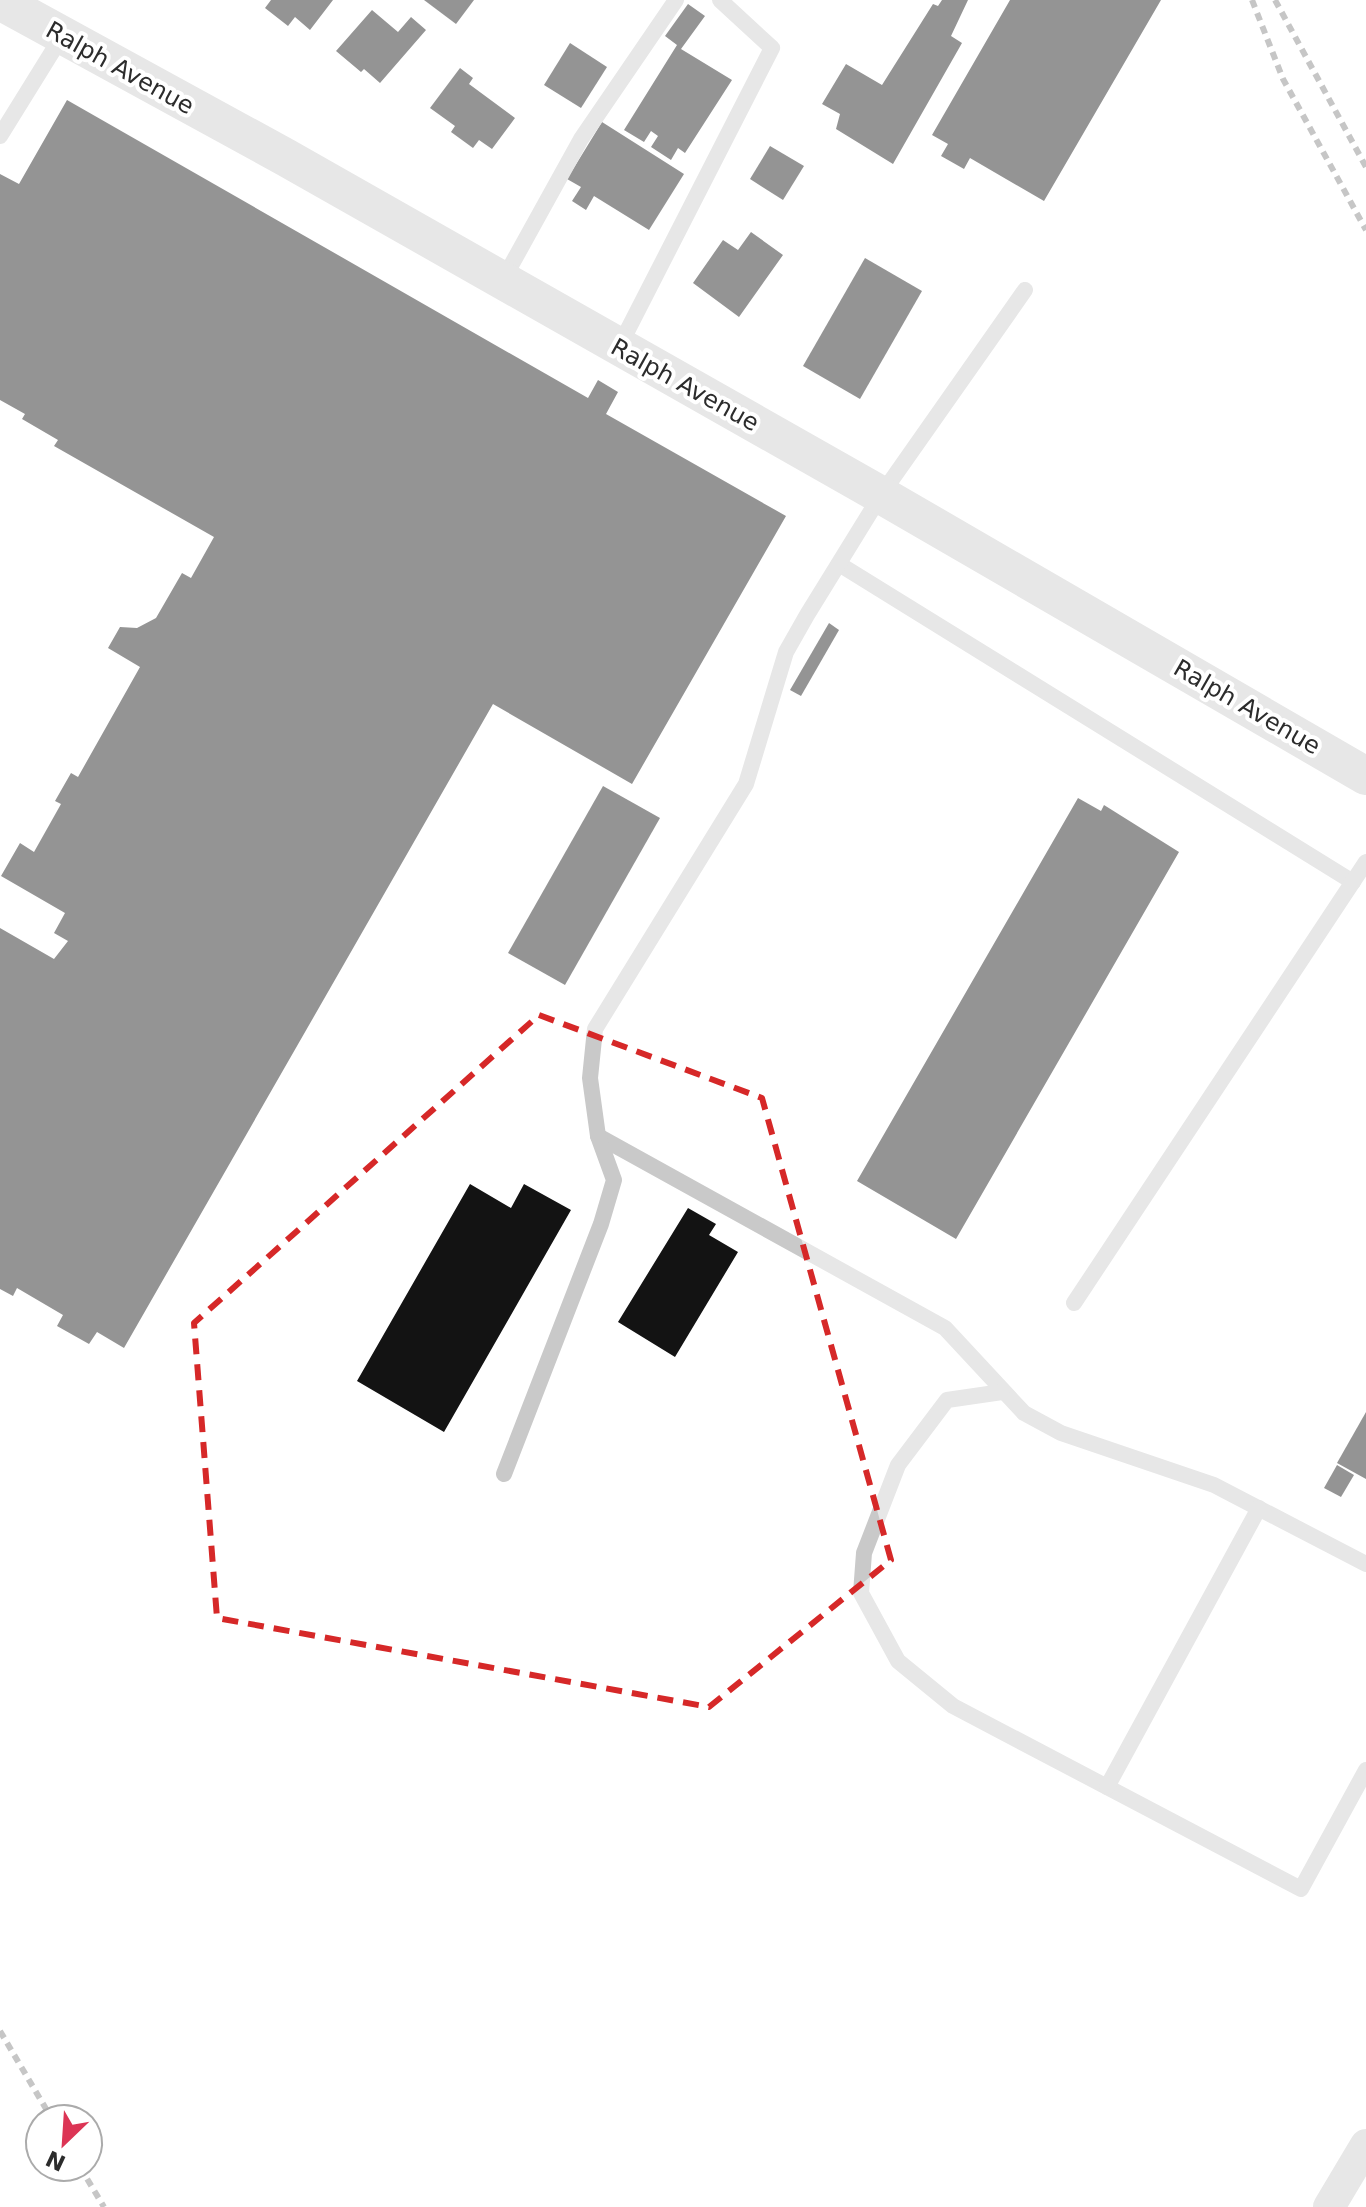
<svg xmlns="http://www.w3.org/2000/svg" width="1366" height="2207" font-family="'DejaVu Sans',sans-serif">
  <rect width="100%" height="100%" fill="#fff"/>
  <g fill="#131313">
    <polygon points="271,0 333,0 310,30 295,17 288,26 265,8"/>
    <polygon points="424,0 474,0 456,24"/>
    <polygon points="942,0 968,0 951,36 962,43 893,164 836,129 840,114 822,104 846,64 882,85 933,4 938,6"/>
    <polygon points="1010,0 1161,0 1044,201 970,158 964,169 941,156 948,144 932,135"/>
    <polygon points="688,4 705,16 681,49 732,80 685,153 678,148 671,160 651,147 658,136 651,131 644,142 624,130 677,45 665,36"/>
    <polygon points="372,10 398,32 411,17 426,30 380,83 364,69 361,72 336,51"/>
    <polygon points="570,43 607,67 581,108 544,85"/>
    <polygon points="460,68 473,78 469,84 515,118 492,149 479,140 473,148 451,132 455,126 430,108"/>
    <polygon points="67,100 588,398 598,380 618,392 606,414 786,516 632,784 493,704 124,1348 97,1332 89,1344 57,1326 63,1315 17,1288 13,1296 0,1289 0,928 54,959 68,941 54,933 65,913 1,876 20,843 34,852 61,804 55,801 71,773 78,777 140,667 108,648 120,627 137,628 156,618 182,573 191,578 214,537 54,446 58,440 22,419 25,414 0,400 0,174 19,184"/>
    <polygon points="602,122 684,174 649,230 594,196 586,210 572,201 581,187 567,179"/>
    <polygon points="770,146 804,166 783,200 750,179"/>
    <polygon points="751,232 783,255 739,317 693,283 723,240 738,250"/>
    <polygon points="865,258 922,291 860,399 803,366"/>
    <polygon points="829,623 839,630 801,696 790,690"/>
    <polygon points="603,786 660,818 565,985 508,953"/>
    <polygon points="1078,798 1101,811 1104,805 1179,852 956,1239 857,1181"/>
    <polygon points="470,1184 511,1208 524,1184 571,1210 444,1432 357,1381"/>
    <polygon points="688,1208 716,1224 709,1235 738,1252 675,1357 618,1322"/>
    <polygon points="1366,1412 1366,1479 1337,1463"/>
    <polygon points="1337,1465 1354,1475 1341,1497 1324,1488"/>
  </g>
  <g fill="none" stroke-linecap="round" stroke-linejoin="round">
    <g stroke="#c9c9c9" stroke-width="16">
      <polyline points="0,136 62,36"/>
      <polyline points="503,280 581,139 676,0"/>
      <polyline points="619,347 772,48 720,0"/>
      <polyline points="839,564 1353,882"/>
      <polyline points="598,1136 945,1328 1024,1413 1061,1433 1214,1485 1366,1564"/>
      <polyline points="1074,1303 1366,862"/>
      <polyline points="1002,1392 947,1400 898,1465 864,1553 861,1593 898,1661 953,1706 1301,1889 1366,1770"/>
      <polyline points="504,1474 601,1224 614,1180 598,1136 590,1078 595,1029 746,784 786,652 807,615 881,495 1025,290"/>
      <polyline points="1107,1787 1259,1508"/>
    </g>
    <polyline stroke="#c9c9c9" stroke-width="32" points="1329,2207 1366,2145"/>
    <polyline stroke="#c9c9c9" stroke-width="38" points="0,1 285,157 881,495 1366,776"/>
    <g stroke="#818181" stroke-width="6" stroke-dasharray="8 6" stroke-linecap="butt">
      <polyline points="1252,0 1283,79 1366,230"/>
      <polyline points="1275,0 1366,167"/>
      <polyline points="0,2031 52,2119"/>
      <polyline points="80,2167 104,2207"/>
    </g>
  </g>
  <path d="M0 0H1366V2207H0ZM539 1015 762 1098 891 1560 709 1707 217 1618 194 1323Z" fill="#fff" fill-opacity=".55" fill-rule="evenodd"/>
  <path fill="none" stroke="#d62828" stroke-width="6" stroke-dasharray="16 10" stroke-linejoin="round" d="M539 1015 762 1098 891 1560 709 1707 217 1618 194 1323Z"/>
  <g text-anchor="middle" dominant-baseline="central" stroke-width="8" stroke-linejoin="round" paint-order="stroke">
    <g font-size="24" fill="#2c2c2c" stroke="#fff">
      <text transform="translate(120 68) rotate(29)">Ralph Avenue</text>
      <text transform="translate(685 385) rotate(29)">Ralph Avenue</text>
      <text transform="translate(1247 707) rotate(30)">Ralph Avenue</text>
    </g>
  </g>
  <g transform="translate(64 2143) rotate(205)"><circle r="38" fill="#ffffff" stroke="#ababab" stroke-width="2"/>
  <path d="M0-6L14 30L0 20L-14 30Z" fill="#dc3555"/>
  <text y="-12" font-size="22" font-weight="bold" text-anchor="middle" fill="#2c2c2c">N</text>
  </g>
</svg>
